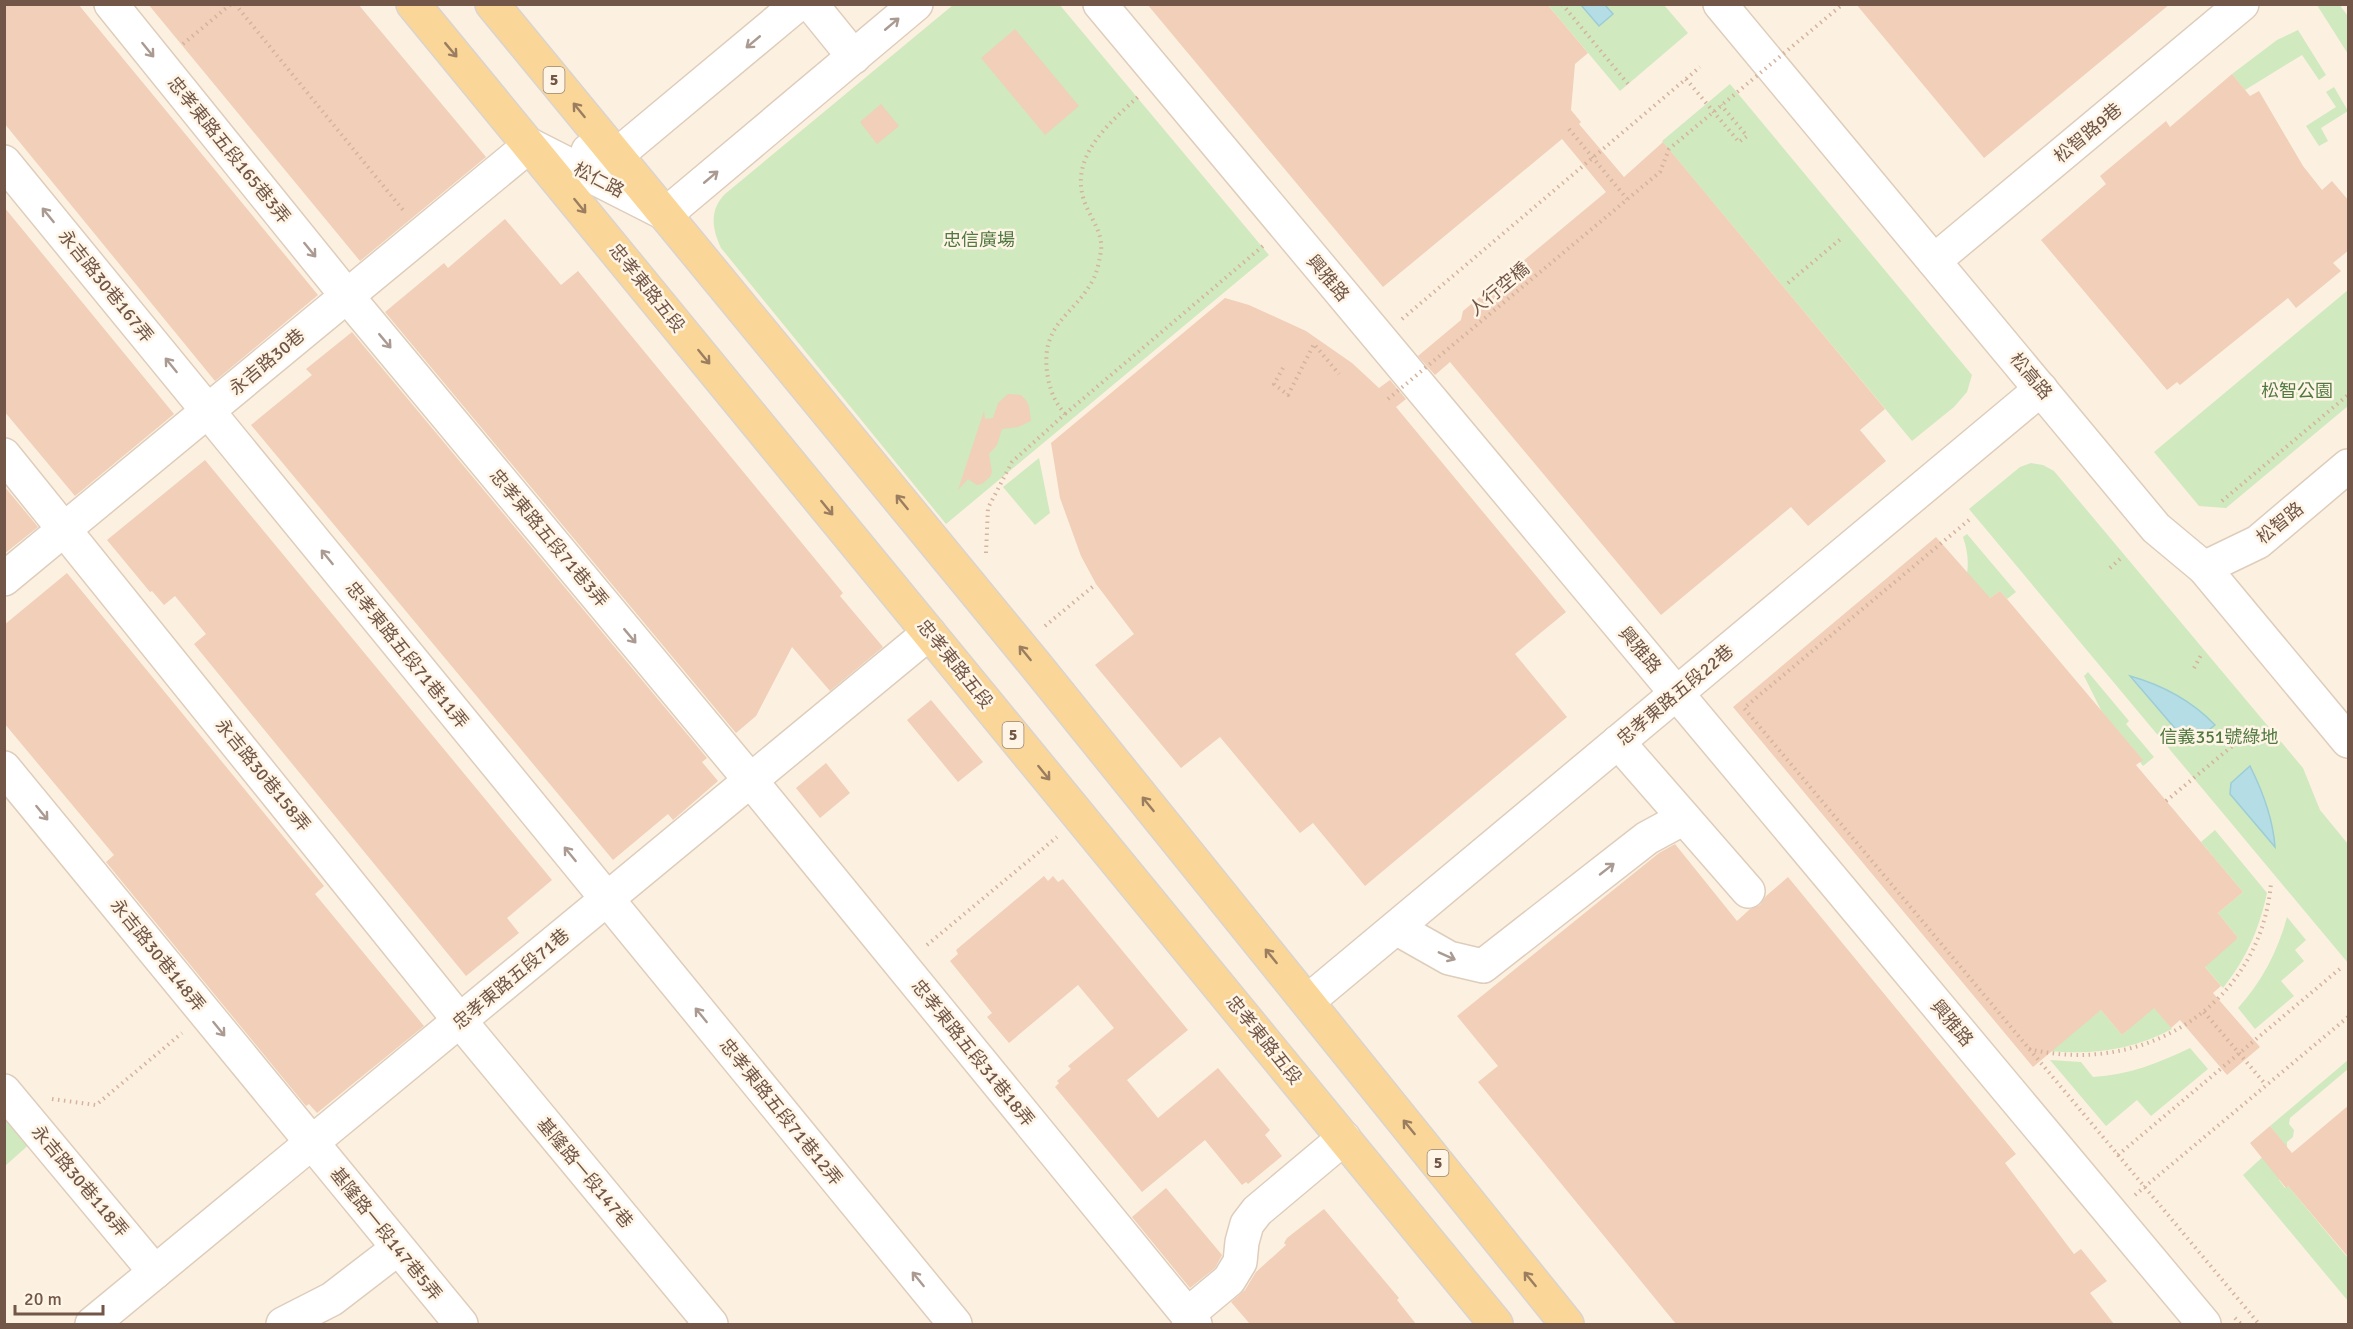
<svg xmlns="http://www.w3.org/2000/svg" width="2353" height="1329" font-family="Signika,'Noto Sans TC',sans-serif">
  <rect width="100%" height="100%" fill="#fcf1e0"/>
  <g fill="#d0e9bf">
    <path d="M1059 4 1269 255 946 524 721 248C712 229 709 210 725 194L953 5Z"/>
    <polygon points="1548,5 1664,5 1688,33 1620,91"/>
    <polygon points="2317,5 2343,5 2341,7 2348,16 2348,54"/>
    <polygon points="2298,30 2326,75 2319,80 2302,55 2245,90 2232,74 2277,40"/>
    <polygon points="1730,84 1972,375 1967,392 1954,407 1912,441 1662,141"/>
    <polygon points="2334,87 2348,111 2321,128 2328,141 2319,146 2306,126 2336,107 2326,92"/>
    <polygon points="2348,290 2348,406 2226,508 2199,506 2154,452"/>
    <polygon points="1039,458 1050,513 1035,525 1003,487"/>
    <polygon points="2031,463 2043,465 2054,471 2303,768 2320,810 2348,844 2348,963 1969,509 2020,467"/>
    <path d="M1967 534 2016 592 2007 599 2000 591 1990 598 1965 585C1969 567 1969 555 1963 537Z"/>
    <polygon points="2088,672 2129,721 2126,724 2154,757 2143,766 2140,762 2142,759 2102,712 2084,676"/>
    <path d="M2215 830 2267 893C2259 930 2246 959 2223 988L2201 962 2238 938 2218 913 2243 892 2201 842Z"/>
    <path d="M2287 917 2306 940 2295 950 2304 961 2281 981 2294 996 2255 1029 2238 1008C2261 983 2278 951 2287 917Z"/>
    <path d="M2151 1004 2172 1029C2132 1050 2093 1055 2049 1051L2101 1010 2122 1035 2128 1030 2125 1026Z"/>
    <path d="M2190 1048 2208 1069 2151 1116 2137 1100 2106 1126 2050 1060 2081 1062 2093 1077C2128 1075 2159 1063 2190 1048Z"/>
    <polygon points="2348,1060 2348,1069 2290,1118 2289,1124 2294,1130 2293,1137 2287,1142 2287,1149 2281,1162 2279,1180 2285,1188 2288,1186 2348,1258 2348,1301 2243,1175 2281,1140 2270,1126"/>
    <polygon points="4,1107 33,1141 5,1166 4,1166"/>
  </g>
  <g fill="#b5dde5" stroke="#9ccdd6" stroke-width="1.5">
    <polygon points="1581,5 1605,5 1613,14 1599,26"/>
    <path d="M2130 676C2162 685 2192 701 2215 725L2195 741 2185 740Z"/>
    <path d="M2250 766C2263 792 2273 818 2275 847L2230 794 2231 783Z"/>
  </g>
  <g fill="#f1cfb8">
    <polygon points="4,4 78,4 318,295 215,381 4,123"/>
    <polygon points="148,4 358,4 486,157 360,261"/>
    <polygon points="1147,4 1547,4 1588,53 1575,64 1571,110 1581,122 1579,124 1624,177 1663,142 1885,409 1860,430 1886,461 1808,526 1791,507 1661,615 1450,362 1435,375 1418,356 1461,320 1463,311 1606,192 1562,139 1383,287"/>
    <polygon points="1856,4 2170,4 1984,158"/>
    <polygon points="1015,29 1079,106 1045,135 981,58"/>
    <polygon points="2232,74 2250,96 2259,91 2303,166 2322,190 2332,181 2349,201 2349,250 2333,263 2341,271 2296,308 2288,298 2180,385 2177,382 2167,390 2041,240 2106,184 2100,176 2166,121 2170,127"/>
    <polygon points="881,104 899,126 877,144 860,122"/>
    <polygon points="4,207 174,414 75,496 4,411"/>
    <polygon points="505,219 561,285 578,271 843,593 840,596 883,647 830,691 792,647 756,716 736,733 385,312 444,263 448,268"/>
    <polygon points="1225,298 1249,305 1306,331 1352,363 1379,388 1390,380 1406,399 1396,407 1566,612 1515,654 1567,717 1365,886 1313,823 1300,833 1220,737 1181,768 1095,665 1134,634 1096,584 1081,556 1060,498 1051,443"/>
    <polygon points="352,332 707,758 702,762 718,781 673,820 668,814 613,860 251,425 312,375 306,369"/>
    <polygon points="1008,394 1021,395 1026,400 1029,406 1031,421 1018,427 1002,429 997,445 989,454 992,472 990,477 982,484 977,485 968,479 958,490 984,411 985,419 993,418 998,403"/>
    <polygon points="205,460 552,880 507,918 519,933 466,976 194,644 206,634 175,596 164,605 152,591 150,592 107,540"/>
    <polygon points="4,486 38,527 4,554"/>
    <polygon points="1936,537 1990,598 2000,591 2007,599 2143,760 2136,765 2243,892 2218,913 2238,938 2205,967 2221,986 2213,993 2260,1047 2227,1075 2180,1020 2171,1028 2154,1008 2122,1035 2101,1010 2033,1067 1733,707"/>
    <polygon points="67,573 324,886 315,894 424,1026 317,1113 309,1104 306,1106 106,862 114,855 4,723 4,625"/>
    <polygon points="931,700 983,762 958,782 907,720"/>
    <polygon points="826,763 850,793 820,818 796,788"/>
    <polygon points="1675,844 1737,921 1750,909 1760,905 1766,896 1788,877 2016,1154 2005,1163 2074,1254 2081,1249 2107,1281 2090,1293 2114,1324 1676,1324 1478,1082 1498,1066 1457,1016 1659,853"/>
    <polygon points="1044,876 1048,881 1053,876 1058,882 1063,879 1188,1030 1127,1080 1158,1118 1218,1068 1270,1130 1265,1135 1282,1156 1248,1184 1246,1182 1242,1185 1205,1140 1142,1192 1055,1087 1059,1083 1057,1081 1071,1069 1068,1066 1114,1028 1078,985 1009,1043 987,1017 992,1013 950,961 958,954 956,950"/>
    <polygon points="2349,1105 2349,1258 2288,1186 2286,1188 2250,1143 2270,1126 2292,1153"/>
    <polygon points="1166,1188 1222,1255 1215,1268 1190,1288 1132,1217"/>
    <polygon points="1324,1209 1399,1298 1397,1300 1416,1324 1250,1324 1231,1302 1245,1290 1256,1272 1286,1245 1284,1243 1287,1238"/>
  </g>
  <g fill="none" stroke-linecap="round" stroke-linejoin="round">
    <g stroke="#dfcdbc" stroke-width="36">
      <g id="minor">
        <polyline points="111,4 347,296 751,781 1195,1324"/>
        <polyline points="811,4 854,57"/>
        <polyline points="1100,4 2204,1324"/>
        <polyline points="1720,4 2156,528 2204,568 2348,741"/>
        <polyline points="530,145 666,214 916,4"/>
        <polyline points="588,151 617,155 798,4"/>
        <polyline points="4,162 955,1324"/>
        <polyline points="1934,261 2242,4"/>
        <polyline points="4,455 460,1021 711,1324"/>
        <polyline points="2204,568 2258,542 2348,466"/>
        <polyline points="4,579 530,145"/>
        <polyline points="1618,742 1748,891"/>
        <polyline points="4,768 461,1324"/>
        <polyline points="1396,928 1449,958 1483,966 1647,838 1684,818"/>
        <polyline points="1308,1001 2041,389"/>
        <polyline points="4,1091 155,1272"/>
        <polyline points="1187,1315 1229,1280 1240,1262 1242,1242 1247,1224 1257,1211 1344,1138"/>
        <polyline points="92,1324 929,633"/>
        <polyline points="283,1324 332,1299 397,1249"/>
      </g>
    </g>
    <g stroke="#dad3cf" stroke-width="36">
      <g id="major">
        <polyline points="413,4 1496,1324"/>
        <polyline points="492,4 1034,663 1567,1324"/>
      </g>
    </g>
    <g stroke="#d5b39c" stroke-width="4" stroke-dasharray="1.5 4.5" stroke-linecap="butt">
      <polyline points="235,4 403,210"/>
      <polyline points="1562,4 1628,84"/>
      <polyline points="183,44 231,4"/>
      <polyline points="1686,79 1739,142 1747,136 1721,105"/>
      <polyline points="1788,283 1843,237"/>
      <polyline points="1402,319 1700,67"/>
      <polyline points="1283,368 1274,384 1288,395 1314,344 1339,374"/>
      <polyline points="1065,414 1263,246"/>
      <polyline points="2222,501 2348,395"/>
      <polyline points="1969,520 1744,708 2118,1155 2342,967"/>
      <path d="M986 553 988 508 1012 462 1065 414C1055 402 1051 393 1048 378 1038 323 1074 317 1094 278 1097 271 1099 263 1100 256 1105 238 1094 223 1087 208 1065 160 1107 125 1139 96"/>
      <polyline points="2110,568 2120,559"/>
      <polyline points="1045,626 1096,584"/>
      <polyline points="2194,668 2201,655"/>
      <polyline points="2166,801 2248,733"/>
      <polyline points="927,945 1057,837"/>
      <polyline points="2204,1012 2266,1085"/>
      <path d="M2029 1049C2144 1077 2261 1004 2271 883"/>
      <polyline points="52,1099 96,1105 182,1033"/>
      <polyline points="2118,1155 2259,1324"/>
      <polyline points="2135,1195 2348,1017"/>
      <polyline points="2235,1318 2241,1324"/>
    </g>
    <use href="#minor" stroke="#fff" stroke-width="33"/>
    <use href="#major" stroke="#fad798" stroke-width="33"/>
    <g stroke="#d5b39c" stroke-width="4" stroke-dasharray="1.5 4.5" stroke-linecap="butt">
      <polyline points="1569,129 1627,199"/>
      <polyline points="1388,399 1660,172 1669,149 1843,4"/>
    </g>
  </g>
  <defs><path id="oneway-shaft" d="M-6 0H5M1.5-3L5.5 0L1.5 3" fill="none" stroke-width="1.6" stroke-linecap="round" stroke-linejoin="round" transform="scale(1.5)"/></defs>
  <g stroke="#aa9a91">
    <use href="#oneway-shaft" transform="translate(892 24) rotate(-40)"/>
    <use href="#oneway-shaft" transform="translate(753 42) rotate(140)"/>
    <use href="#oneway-shaft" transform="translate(148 50) rotate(51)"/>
    <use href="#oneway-shaft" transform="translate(711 177) rotate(-40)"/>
    <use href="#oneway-shaft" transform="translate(48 215) rotate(-129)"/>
    <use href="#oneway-shaft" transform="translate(310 250) rotate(51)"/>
    <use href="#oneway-shaft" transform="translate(385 341) rotate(50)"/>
    <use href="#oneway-shaft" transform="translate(171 365) rotate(-129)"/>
    <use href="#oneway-shaft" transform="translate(327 557) rotate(-129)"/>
    <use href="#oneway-shaft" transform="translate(630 636) rotate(50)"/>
    <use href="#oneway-shaft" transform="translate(42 813) rotate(51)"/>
    <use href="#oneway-shaft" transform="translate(570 854) rotate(-129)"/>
    <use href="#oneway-shaft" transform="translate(1607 869) rotate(-38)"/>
    <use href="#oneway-shaft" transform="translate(1447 956) rotate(24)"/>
    <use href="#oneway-shaft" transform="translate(701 1015) rotate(-129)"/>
    <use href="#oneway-shaft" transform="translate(219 1029) rotate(51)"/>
    <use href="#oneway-shaft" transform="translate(918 1279) rotate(-129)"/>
  </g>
  <g stroke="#9b7d60">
    <use href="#oneway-shaft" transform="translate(451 50) rotate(50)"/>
    <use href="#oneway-shaft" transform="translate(579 110) rotate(-129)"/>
    <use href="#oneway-shaft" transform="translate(580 206) rotate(51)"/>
    <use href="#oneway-shaft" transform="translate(704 357) rotate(51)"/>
    <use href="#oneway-shaft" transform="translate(902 502) rotate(-129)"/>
    <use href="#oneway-shaft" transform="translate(827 508) rotate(51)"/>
    <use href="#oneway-shaft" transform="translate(1025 653) rotate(-129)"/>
    <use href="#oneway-shaft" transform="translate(1044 773) rotate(51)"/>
    <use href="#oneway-shaft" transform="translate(1148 804) rotate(-129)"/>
    <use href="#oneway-shaft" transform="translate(1271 956) rotate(-129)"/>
    <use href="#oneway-shaft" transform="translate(1409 1127) rotate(-129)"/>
    <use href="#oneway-shaft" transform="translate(1530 1279) rotate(-129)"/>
  </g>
  <g text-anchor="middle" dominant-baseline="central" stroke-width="5" stroke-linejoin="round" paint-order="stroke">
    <g fill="#fff5e6" stroke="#9c8677" stroke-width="1.5">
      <rect x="543.5" y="67" width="21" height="26" rx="4.5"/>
      <rect x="1002.5" y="722" width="21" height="26" rx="4.5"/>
      <rect x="1427.5" y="1150" width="21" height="26" rx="4.5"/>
    </g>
    <g font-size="16" font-weight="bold" fill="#725748">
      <text x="554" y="80">5</text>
      <text x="1013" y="735">5</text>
      <text x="1438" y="1163">5</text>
    </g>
    <g font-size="18" fill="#725748" stroke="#fff5e6">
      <text transform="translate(2088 133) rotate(-40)">松智路9巷</text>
      <text transform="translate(229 150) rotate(51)">忠孝東路五段165巷3弄</text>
      <text transform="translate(599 180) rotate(27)">松仁路</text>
      <text transform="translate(1328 278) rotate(50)">興雅路</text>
      <text transform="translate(106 286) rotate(51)">永吉路30巷167弄</text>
      <text transform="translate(647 288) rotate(51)">忠孝東路五段</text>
      <text transform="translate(1499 289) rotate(-40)">人行空橋</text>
      <text transform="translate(267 362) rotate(-40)">永吉路30巷</text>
      <text transform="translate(2031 376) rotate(50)">松高路</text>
      <text transform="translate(2280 523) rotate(-39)">松智路</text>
      <text transform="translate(549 538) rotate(50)">忠孝東路五段71巷3弄</text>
      <text transform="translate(1640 650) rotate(50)">興雅路</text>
      <text transform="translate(407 655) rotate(51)">忠孝東路五段71巷11弄</text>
      <text transform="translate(955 664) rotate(51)">忠孝東路五段</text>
      <text transform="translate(1675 695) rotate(-40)">忠孝東路五段22巷</text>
      <text transform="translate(263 775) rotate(51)">永吉路30巷158弄</text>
      <text transform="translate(158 955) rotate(51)">永吉路30巷148弄</text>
      <text transform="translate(511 979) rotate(-40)">忠孝東路五段71巷</text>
      <text transform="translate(1952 1023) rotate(50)">興雅路</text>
      <text transform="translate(1264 1040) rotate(51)">忠孝東路五段</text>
      <text transform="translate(973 1053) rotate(51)">忠孝東路五段31巷18弄</text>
      <text transform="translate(781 1112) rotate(51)">忠孝東路五段71巷12弄</text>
      <text transform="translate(585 1173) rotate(50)">基隆路一段147巷</text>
      <text transform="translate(80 1181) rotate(50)">永吉路30巷118弄</text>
      <text transform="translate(386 1234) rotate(51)">基隆路一段147巷5弄</text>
    </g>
    <g font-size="18" fill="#507840" stroke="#fff5e6">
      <text x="979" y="240">忠信廣場</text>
      <text x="2297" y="391">松智公園</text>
      <text x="2219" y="737">信義351號綠地</text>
    </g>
  </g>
  <rect width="2353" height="1329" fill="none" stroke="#725748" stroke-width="12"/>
  <path d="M15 1305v9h88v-9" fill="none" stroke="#725748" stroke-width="3"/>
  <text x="24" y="1305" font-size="18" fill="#725748" stroke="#fff5e6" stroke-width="4.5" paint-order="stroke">20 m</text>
</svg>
